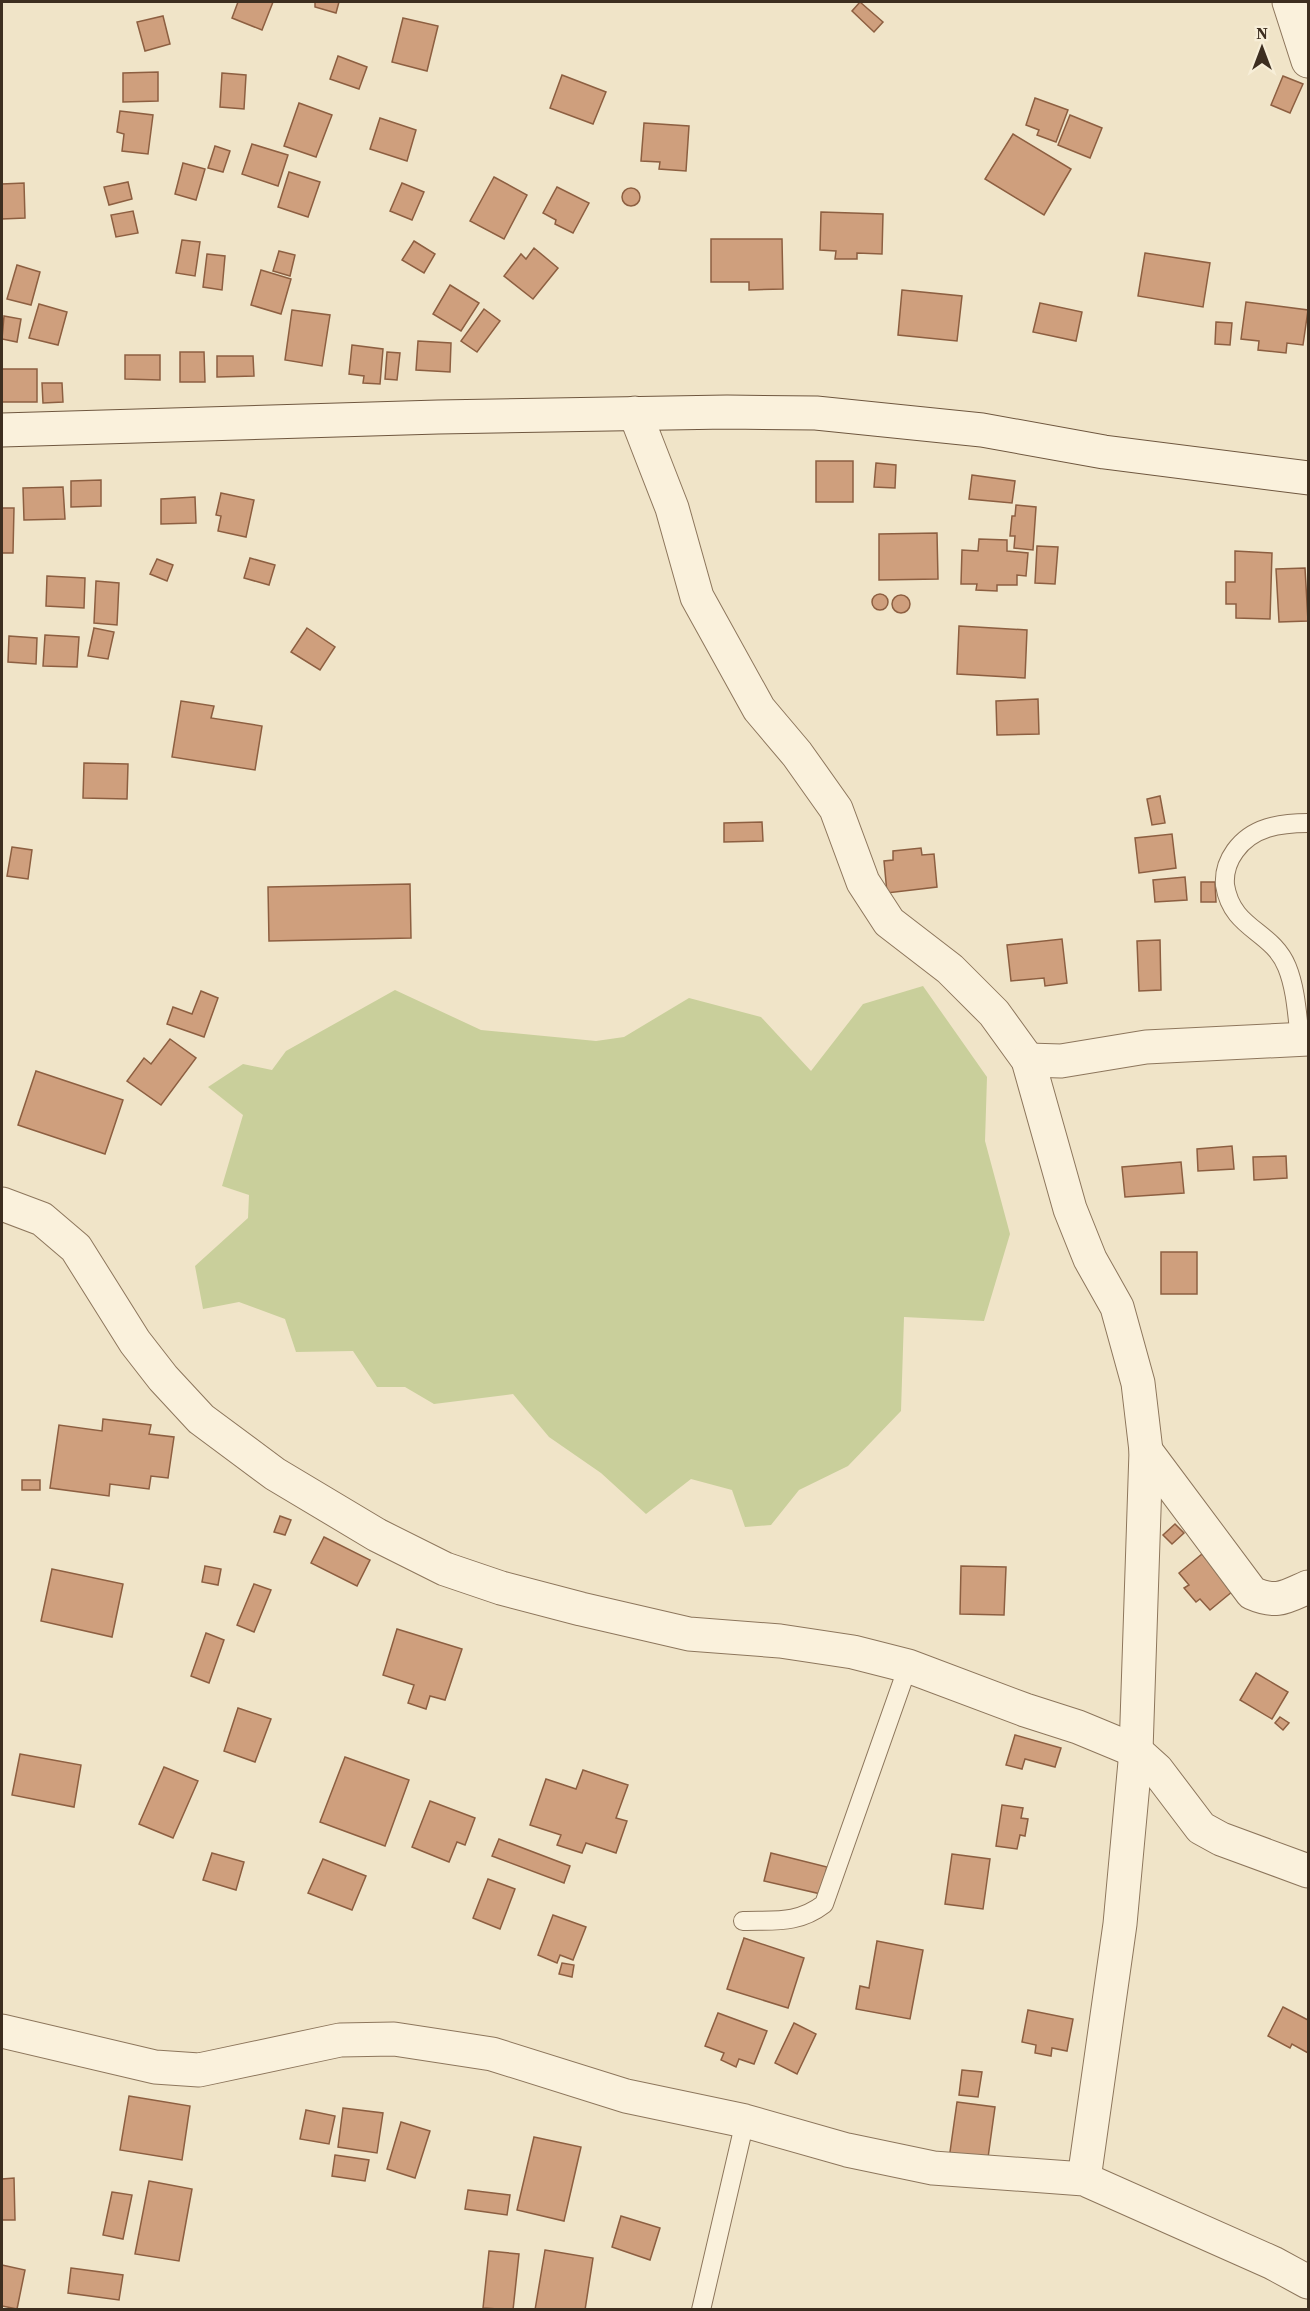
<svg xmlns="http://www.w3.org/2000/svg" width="1310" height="2311" font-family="'Source Serif 4',serif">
  <rect width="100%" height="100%" fill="#f0e4c8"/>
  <polygon fill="#c9cf9b" points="923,986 987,1077 985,1141 1010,1234 984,1321 904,1317 901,1411 848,1466 799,1490 771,1525 745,1527 732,1490 691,1479 646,1514 601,1473 549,1437 513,1394 434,1404 405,1387 377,1387 353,1351 296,1352 285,1319 239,1302 203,1309 195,1266 248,1218 249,1195 222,1186 243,1115 208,1087 243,1064 272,1070 286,1051 395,990 481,1030 596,1041 624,1037 689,998 761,1017 811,1071 863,1004"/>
  <g fill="#cf9f7d" stroke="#8d5f41" stroke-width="1.5">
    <polygon points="238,2 273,2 262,30 232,18"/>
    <polygon points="315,2 339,2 336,13 315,7"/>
    <polygon points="860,2 883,22 874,32 852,11"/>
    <polygon points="163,16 170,44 145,51 137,22"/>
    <polygon points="403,18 438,26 427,71 392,62"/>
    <polygon points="338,56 367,67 359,89 330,79"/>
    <polygon points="158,72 158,101 123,102 123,73"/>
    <polygon points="222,73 246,75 244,109 220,107"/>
    <polygon points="562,75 606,92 593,124 550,108"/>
    <polygon points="1283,76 1303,84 1290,113 1271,105"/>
    <polygon points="1035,98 1068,110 1056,142 1037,135 1039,130 1026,125"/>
    <polygon points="299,103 332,115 316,157 284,146"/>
    <polygon points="120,111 153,115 148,154 122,151 124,134 117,132"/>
    <polygon points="1070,115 1102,128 1090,158 1058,145"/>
    <polygon points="380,118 416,130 407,161 370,149"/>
    <polygon points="644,123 689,126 686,171 659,169 660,162 641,161"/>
    <polygon points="1013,134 1071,169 1044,215 985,179"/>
    <polygon points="252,144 288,155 278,186 242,174"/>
    <polygon points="215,146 230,151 223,172 208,168"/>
    <polygon points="183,163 205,169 196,200 175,194"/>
    <polygon points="289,172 320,182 308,217 278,207"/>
    <polygon points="494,177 527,195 504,239 470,221"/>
    <polygon points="128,182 132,199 109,205 104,187"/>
    <polygon points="24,183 25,218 2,219 2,184"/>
    <polygon points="402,183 424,192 412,220 390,211"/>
    <polygon points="557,187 589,203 573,233 555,224 556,220 543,213"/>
    <circle cx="631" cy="197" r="9"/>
    <polygon points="133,211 138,233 116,237 111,215"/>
    <polygon points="821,212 883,214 882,254 857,253 857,259 835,259 836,251 820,250"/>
    <polygon points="711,239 782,239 783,289 749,290 749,282 711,282"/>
    <polygon points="182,240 200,242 195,276 176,273"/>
    <polygon points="414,241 435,254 424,273 402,260"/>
    <polygon points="534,248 558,268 533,299 504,276 521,254 526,259"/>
    <polygon points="279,251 295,255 290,276 273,271"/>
    <polygon points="1145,253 1210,263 1203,307 1138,296"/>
    <polygon points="207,254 225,256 222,290 203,287"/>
    <polygon points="17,265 40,272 31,305 7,299"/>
    <polygon points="261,270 291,279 281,314 251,305"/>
    <polygon points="450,285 479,303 461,331 433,314"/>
    <polygon points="902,290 962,296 957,341 898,335"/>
    <polygon points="1246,302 1308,310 1303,345 1287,343 1286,353 1258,350 1259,341 1241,339"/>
    <polygon points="1040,303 1082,312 1076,341 1033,332"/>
    <polygon points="39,304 67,312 58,345 29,338"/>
    <polygon points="484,309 500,321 477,352 461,341"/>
    <polygon points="292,310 330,315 322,366 285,360"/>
    <polygon points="4,316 21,319 17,342 2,339"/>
    <polygon points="1216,322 1232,323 1230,345 1215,344"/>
    <polygon points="418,341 451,343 450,372 416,370"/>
    <polygon points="352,345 383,349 380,384 363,383 364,376 349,374"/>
    <polygon points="180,352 204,352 205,382 180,382"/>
    <polygon points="387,352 400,353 397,380 385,379"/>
    <polygon points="125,355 160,355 160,380 125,379"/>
    <polygon points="217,356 253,356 254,376 217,377"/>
    <rect x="2" y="369" width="35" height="33"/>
    <polygon points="42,383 62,383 63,402 43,403"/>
    <rect x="816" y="461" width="37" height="41"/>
    <polygon points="876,463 896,465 895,488 874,487"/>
    <polygon points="972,475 1015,481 1012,503 969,499"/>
    <polygon points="101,480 101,506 71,507 71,481"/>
    <polygon points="63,487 65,519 24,520 23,488"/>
    <polygon points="221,493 254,500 246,537 218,531 221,516 216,515"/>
    <polygon points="195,497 196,523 161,524 161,499"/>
    <polygon points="1016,505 1036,507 1033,550 1014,548 1015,536 1010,536 1012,516 1015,516"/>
    <polygon points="2,508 14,508 13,553 2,553"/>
    <polygon points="937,533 938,579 879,580 879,534"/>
    <polygon points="979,539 1007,540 1007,551 1028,553 1026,576 1017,575 1017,585 997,585 997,591 976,590 977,584 961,584 962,550 978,551"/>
    <polygon points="1037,546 1058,547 1055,584 1035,583"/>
    <polygon points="1235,551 1272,553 1270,619 1236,618 1236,604 1226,604 1226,582 1235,582"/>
    <polygon points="250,558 275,565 269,585 244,578"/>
    <polygon points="157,559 173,565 167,581 150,574"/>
    <polygon points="1305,568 1308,621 1279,622 1276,569"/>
    <polygon points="47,576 85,578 84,608 46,606"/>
    <polygon points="96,581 119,583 117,625 94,623"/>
    <circle cx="880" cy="602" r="8"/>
    <circle cx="901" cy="604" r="9"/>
    <polygon points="959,626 1027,630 1025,678 957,674"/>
    <polygon points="94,628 114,632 108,659 88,656"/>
    <polygon points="307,628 335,647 320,670 291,652"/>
    <polygon points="45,635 79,637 77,667 43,666"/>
    <polygon points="9,636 37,638 36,664 8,662"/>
    <polygon points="1038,699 1039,734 997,735 996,701"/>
    <polygon points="181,701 214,706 211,718 262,726 255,770 172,757"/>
    <polygon points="84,763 128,764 127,799 83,798"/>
    <polygon points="1160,796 1165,823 1152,825 1147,799"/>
    <polygon points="762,822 763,841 724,842 724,823"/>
    <polygon points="1172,834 1176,868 1139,873 1135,838"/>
    <polygon points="12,847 32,850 28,879 7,876"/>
    <polygon points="921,848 922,855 934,854 937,887 887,893 884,861 893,860 893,851"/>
    <polygon points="1185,877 1187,900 1155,902 1153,880"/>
    <polygon points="1201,882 1215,882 1216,902 1201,902"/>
    <polygon points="410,884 411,938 269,941 268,887"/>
    <polygon points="1062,939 1067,983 1045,986 1044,978 1011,981 1007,945"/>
    <polygon points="1160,940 1161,990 1139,991 1137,941"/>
    <polygon points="201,991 218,998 204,1037 167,1024 173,1007 192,1014"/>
    <polygon points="170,1039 196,1058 161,1105 127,1081 144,1058 151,1064"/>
    <polygon points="36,1071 123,1100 105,1154 18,1125"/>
    <polygon points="1232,1146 1234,1169 1198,1171 1197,1149"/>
    <polygon points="1286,1156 1287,1178 1254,1180 1253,1157"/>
    <polygon points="1181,1162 1184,1193 1125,1197 1122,1167"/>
    <rect x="1161" y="1252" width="36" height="42"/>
    <polygon points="103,1419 151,1425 149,1434 174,1437 168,1478 151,1476 149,1489 110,1484 109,1496 50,1488 59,1425 102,1431"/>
    <rect x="22" y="1480" width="18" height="10"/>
    <polygon points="280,1516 291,1520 285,1535 274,1532"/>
    <polygon points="1175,1524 1184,1533 1172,1544 1163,1535"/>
    <polygon points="324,1537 370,1560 357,1586 311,1563"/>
    <polygon points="1202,1554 1233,1591 1210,1610 1200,1599 1196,1602 1184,1588 1189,1585 1179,1573"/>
    <polygon points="205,1566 221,1569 218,1585 202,1582"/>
    <polygon points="961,1566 1006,1567 1004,1615 960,1614"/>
    <polygon points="52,1569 123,1584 112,1637 41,1621"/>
    <polygon points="254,1584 271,1590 254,1632 237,1625"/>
    <polygon points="397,1629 462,1649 445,1700 430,1696 426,1709 408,1703 414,1685 383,1675"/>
    <polygon points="206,1633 224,1640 209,1683 191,1676"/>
    <polygon points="1256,1673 1288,1692 1272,1719 1240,1700"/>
    <polygon points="238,1708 271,1719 255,1762 224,1751"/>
    <polygon points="1280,1717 1289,1723 1283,1730 1275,1723"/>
    <polygon points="1015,1735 1061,1748 1055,1767 1025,1759 1022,1769 1006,1765"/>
    <polygon points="20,1754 81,1765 74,1807 12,1795"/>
    <polygon points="345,1757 409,1780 385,1846 320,1822"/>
    <polygon points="164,1767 198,1781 173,1838 139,1824"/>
    <polygon points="583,1770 628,1785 616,1818 627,1821 616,1853 586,1843 582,1853 557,1845 561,1835 530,1825 546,1779 576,1789"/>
    <polygon points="430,1801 475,1818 465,1845 457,1842 449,1862 412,1847"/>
    <polygon points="1002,1805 1023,1808 1021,1818 1028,1819 1025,1836 1020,1835 1017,1849 996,1846"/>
    <polygon points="499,1839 570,1866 564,1883 492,1856"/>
    <polygon points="212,1853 244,1862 236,1890 203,1880"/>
    <polygon points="771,1853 827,1867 821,1894 764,1881"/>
    <polygon points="952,1854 990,1859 983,1909 945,1904"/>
    <polygon points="323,1859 366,1876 352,1910 308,1893"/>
    <polygon points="488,1879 515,1889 500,1929 473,1918"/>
    <polygon points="553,1915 586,1927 573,1960 560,1955 557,1963 538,1955"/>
    <polygon points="744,1938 804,1958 788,2008 727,1989"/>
    <polygon points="877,1941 923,1950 910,2019 856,2009 860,1986 869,1988"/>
    <polygon points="562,1963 574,1965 572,1977 559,1974"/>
    <polygon points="1283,2007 1308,2020 1308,2053 1292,2044 1290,2048 1268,2036"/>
    <polygon points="1028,2010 1073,2019 1067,2051 1052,2048 1051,2056 1035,2053 1036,2045 1022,2042"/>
    <polygon points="718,2013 767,2031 754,2064 739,2059 736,2067 721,2060 724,2053 705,2046"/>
    <polygon points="794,2023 816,2034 797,2074 775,2063"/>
    <polygon points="962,2070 982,2072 978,2097 959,2095"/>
    <polygon points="129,2096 190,2106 182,2160 120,2150"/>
    <polygon points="957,2102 995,2107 987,2165 949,2159"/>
    <polygon points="343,2108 383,2113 377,2153 338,2147"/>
    <polygon points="306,2110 335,2116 329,2144 300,2139"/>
    <polygon points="401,2122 430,2131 415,2178 387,2169"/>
    <polygon points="534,2137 581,2147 564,2221 517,2210"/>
    <polygon points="335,2155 369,2160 365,2181 332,2176"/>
    <polygon points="14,2178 15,2220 2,2220 2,2179"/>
    <polygon points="149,2181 192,2189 179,2261 135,2254"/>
    <polygon points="468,2190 510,2195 507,2215 465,2209"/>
    <polygon points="112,2192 132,2195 123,2239 103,2235"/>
    <polygon points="621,2216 660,2228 650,2260 612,2247"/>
    <polygon points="545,2250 593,2258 585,2310 535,2310"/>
    <polygon points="489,2251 519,2254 513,2310 483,2308"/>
    <polygon points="2,2265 25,2270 17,2309 2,2306"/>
    <polygon points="71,2268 123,2275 119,2300 68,2293"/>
  </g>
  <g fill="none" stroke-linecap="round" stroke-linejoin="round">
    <g stroke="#8d765c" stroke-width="20">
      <g id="lane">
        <path d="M1300 1039C1297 1015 1296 989 1287 967 1272 930 1232 930 1225 885 1224 872 1227 862 1235 851 1252 827 1280 823 1308 823"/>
        <path d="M743 1921C775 1920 798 1924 824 1904L908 1666"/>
        <polyline points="701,2310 745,2121"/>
      </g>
    </g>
    <g stroke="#8d765c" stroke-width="35">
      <g id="street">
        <polyline points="1289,2 1308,61"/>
        <polyline points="635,413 672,508 697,597 759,709 797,754 836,809 863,882 889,922 950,969 994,1013 1028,1060 1070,1209 1090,1259 1117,1307 1138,1383 1146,1451 1136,1751 1120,1924 1084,2179"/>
        <polyline points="1028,1060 1061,1061 1146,1047 1308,1039"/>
        <polyline points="2,1204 42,1219 76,1248 135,1342 163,1378 201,1419 275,1474 377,1535 445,1569 501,1588 581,1609 689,1634 780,1641 853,1652 908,1666 1025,1710 1078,1727 1136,1751 1157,1770 1201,1828 1221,1839 1308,1871"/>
        <path d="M1146 1451 1252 1593C1277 1604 1285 1597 1308 1587"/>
        <polyline points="2,2031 155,2067 199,2070 340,2040 394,2039 492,2054 626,2096 745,2121 847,2150 933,2168 1084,2179 1273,2263 1308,2282"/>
      </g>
    </g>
    <g stroke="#6f573f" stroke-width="35">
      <polyline id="secondary" points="2,430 438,417 727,412 816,413 982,430 1104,452 1308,478"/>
    </g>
    <use href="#lane" stroke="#faf1dc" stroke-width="18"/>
    <use href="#street" stroke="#faf1dc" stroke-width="33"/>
    <use href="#secondary" stroke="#faf1dc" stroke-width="33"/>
  </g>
  <rect width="1310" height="2311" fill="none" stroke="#3d2e20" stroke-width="6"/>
  <g transform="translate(1262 48)" stroke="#f7eed8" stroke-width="4.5" paint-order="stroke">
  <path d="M0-4.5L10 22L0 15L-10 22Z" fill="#3d2e20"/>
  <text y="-9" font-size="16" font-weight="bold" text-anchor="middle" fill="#3d2e20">N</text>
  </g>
</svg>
